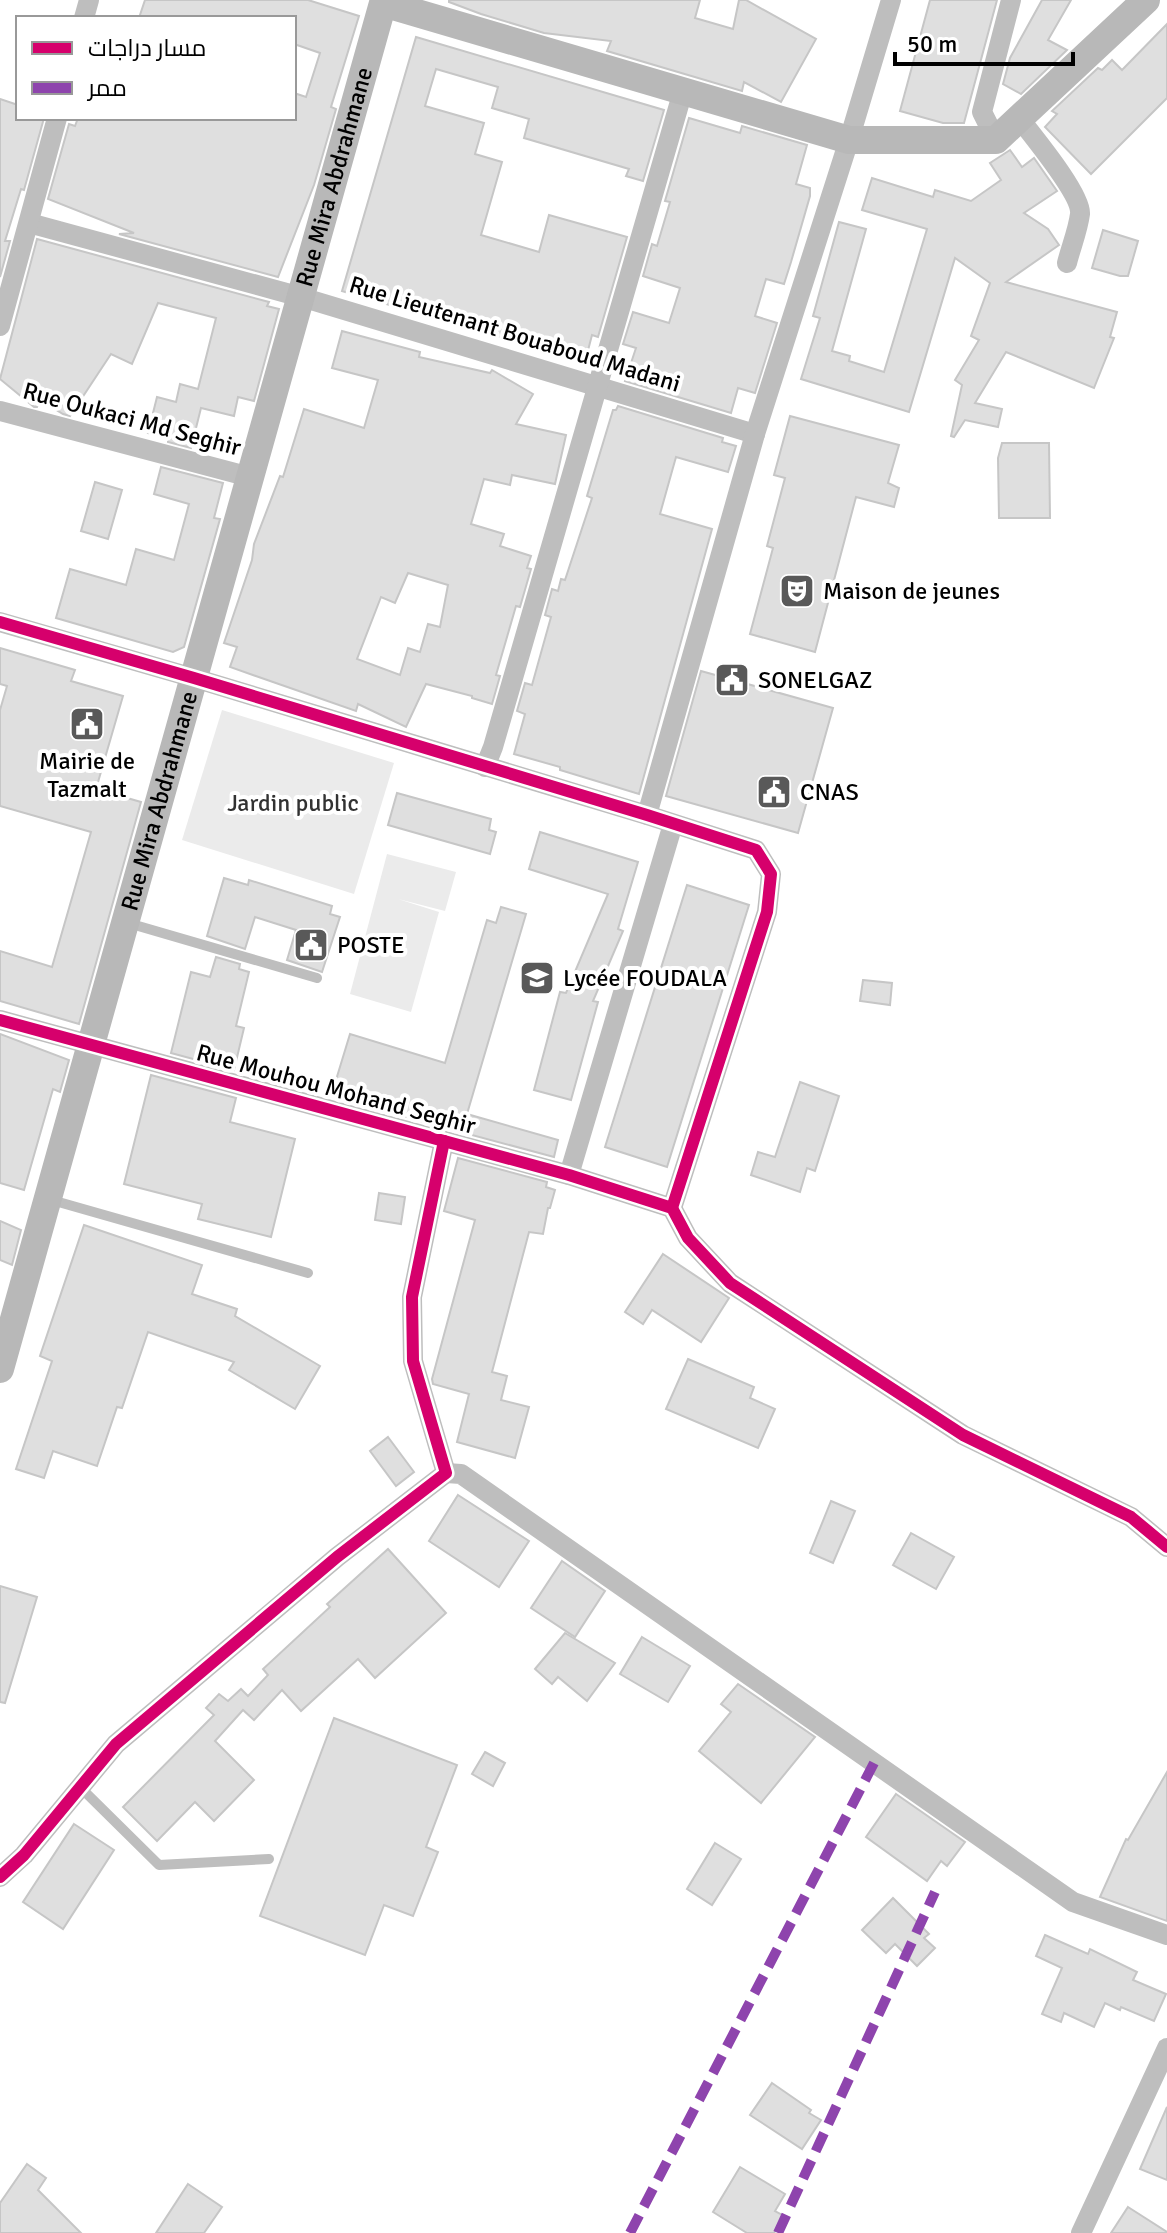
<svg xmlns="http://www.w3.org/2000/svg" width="1167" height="2233" font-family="Signika,Cairo,sans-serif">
  <rect width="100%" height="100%" fill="#fff"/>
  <g fill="#ebebeb">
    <polygon points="222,710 394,763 354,894 182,840"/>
    <polygon points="387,854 456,872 445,911 398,899 439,912 411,1012 350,994"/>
  </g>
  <g fill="#dfdfdf" stroke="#c6c6c6" stroke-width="2" fill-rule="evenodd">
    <polygon points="145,0 308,0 359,16 331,107 336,109 314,185 278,277 119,234 134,233 48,199 69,124 75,126 78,118 294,118 294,93 306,97 320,53 294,44 294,18 139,18"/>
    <polygon points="449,0 700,0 695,18 733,29 739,0 746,0 816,39 781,102 744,82 742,91 607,51 611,41 544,33 481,14 449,2"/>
    <polygon points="930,0 997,0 964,123 943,123 900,111"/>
    <polygon points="1042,0 1071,0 1048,40 1067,50 1021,94 1003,84 1010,58"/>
    <polygon points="1167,24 1167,98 1091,174 1045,127 1057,114 1052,111 1098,68 1102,70 1112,60 1122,70"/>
    <polygon points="416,37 664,110 643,181 626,176 629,169 524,138 529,119 492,108 498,87 436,69 425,106 484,123 475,154 502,162 481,235 539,252 549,215 627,237 598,337 592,335 585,362 342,291"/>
    <polygon points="0,99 18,105 18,118 44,118 24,190 21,189 5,241 10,241 0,277"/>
    <polygon points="689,118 740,133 742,126 807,145 796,184 810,188 810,196 791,262 784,284 766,279 755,316 777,323 755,393 738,388 731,413 625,381 636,348 623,344 633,312 669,323 680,288 643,276 652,244 657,246 670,202 665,201"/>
    <polygon points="1010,150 1022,167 1034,158 1057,191 1024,213 1048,229 1059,245 1006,282 1117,312 1110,337 1114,338 1094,388 1006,352 975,403 1002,409 998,427 965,420 954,437 951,436 962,385 955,380 979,340 971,336 990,283 955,258 909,412 801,379 820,318 813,316 839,222 866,229 832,351 850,356 849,361 884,372 927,229 862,210 872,178 933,197 935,190 971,201 1001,180 990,163"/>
    <polygon points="1103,230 1138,241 1128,276 1120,276 1092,268"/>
    <polygon points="37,239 269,302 267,306 279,309 254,401 238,397 234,416 201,408 191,448 168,442 168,438 148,433 157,397 176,402 180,384 198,389 216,318 158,303 132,364 111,354 70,416 63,414 40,400 37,407 34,407 0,379"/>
    <path d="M342 331 420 352 419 357 490 373 492 370 533 394 516 424 566 435 555 484 512 475 510 485 484 479 471 524 504 534 500 546 531 556 527 568 531 569 520 607 516 606 496 675 500 676 492 704 472 698V696L426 684 406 727 358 704 356 711 230 667 237 647 224 643 252 560 254 544 280 476 283 477 304 409 364 428 378 380 332 368ZM408 573 448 585 440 627 428 624 420 652 408 648 400 675 357 659 381 597 395 603Z"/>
    <polygon points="618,406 723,438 722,442 736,446 728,472 676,457 660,514 712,529 639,794 560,770 560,767 514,754 525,714 517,711 525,683 532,685 551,617 545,615 552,589 558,591 561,579 565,580 592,498 587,496 613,410 616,410"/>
    <polygon points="790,416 899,445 888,483 899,488 894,507 856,497 815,652 750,634 773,548 767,546 785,478 774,475"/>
    <polygon points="1002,443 1049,443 1050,518 999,518 998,458"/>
    <polygon points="161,467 223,483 214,518 220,519 184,647 173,652 56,618 70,569 126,585 136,549 174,560 189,504 154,494"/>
    <polygon points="95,482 122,490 108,539 81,531"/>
    <polygon points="0,648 75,670 71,681 123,696 96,789 141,802 79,1024 0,1001 0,951 52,967 91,832 0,806 0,710 7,686 0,684"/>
    <polygon points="701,671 833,708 798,833 666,796"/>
    <polygon points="397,793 491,819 489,830 496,832 490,854 388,825"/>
    <polygon points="540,832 638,862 618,929 623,931 593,1001 598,1002 571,1100 534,1090 560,992 566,993 608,894 529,869"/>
    <polygon points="224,878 248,885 249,880 332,906 330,914 340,917 322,972 287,960 296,930 255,917 245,949 207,936"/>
    <polygon points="687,885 749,905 667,1167 605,1147"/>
    <polygon points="501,907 526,914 467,1114 558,1140 554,1157 420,1121 332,1093 350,1034 445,1063 487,920 496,923"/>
    <polygon points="216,957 240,964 239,969 249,972 236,1026 244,1028 234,1070 171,1053 191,972 210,977"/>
    <polygon points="863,980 892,983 890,1005 860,1001"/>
    <polygon points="0,1034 69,1060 60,1092 53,1089 24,1190 0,1183"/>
    <polygon points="151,1075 236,1098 230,1122 295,1139 271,1237 198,1219 202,1204 124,1184"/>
    <polygon points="800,1082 839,1096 815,1171 807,1168 800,1192 751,1175 758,1152 775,1157"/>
    <polygon points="458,1158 547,1182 546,1187 555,1190 550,1208 548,1208 543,1234 529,1232 492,1372 507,1376 501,1400 529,1407 515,1458 457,1442 469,1394 433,1384 432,1379 475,1220 444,1211"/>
    <polygon points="379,1193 405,1197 401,1224 375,1220"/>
    <polygon points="0,1221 21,1230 12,1265 0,1260"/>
    <polygon points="84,1225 202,1265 192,1294 237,1309 235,1316 320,1366 295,1409 229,1370 234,1362 148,1332 122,1408 117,1407 97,1466 53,1451 44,1478 16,1469 52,1361 40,1356"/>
    <polygon points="663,1254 729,1298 701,1342 652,1310 643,1324 625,1312"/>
    <polygon points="688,1359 754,1387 750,1398 775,1409 758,1448 666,1409"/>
    <polygon points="388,1437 414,1472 396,1486 370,1451"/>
    <polygon points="458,1495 529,1541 499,1587 429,1541"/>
    <polygon points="831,1501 855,1511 833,1563 810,1553"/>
    <polygon points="911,1533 954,1557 936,1589 893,1565"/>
    <polygon points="388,1549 446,1613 375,1678 358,1659 301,1711 282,1690 254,1720 243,1710 215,1741 254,1780 214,1821 195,1802 157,1841 123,1807 214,1715 206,1708 219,1694 228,1701 241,1689 248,1696 268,1675 263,1669 330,1607 327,1604"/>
    <polygon points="562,1561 605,1591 575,1637 531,1608"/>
    <polygon points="0,1586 37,1597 5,1703 0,1702"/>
    <polygon points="565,1633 615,1663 587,1701 558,1677 552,1684 535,1669"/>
    <polygon points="642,1637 690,1666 668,1702 620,1674"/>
    <polygon points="738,1684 815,1737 761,1803 699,1751 731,1712 721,1704"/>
    <polygon points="334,1718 457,1765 426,1847 438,1852 413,1916 384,1905 365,1955 260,1916"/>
    <polygon points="485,1752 505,1763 493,1786 472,1774"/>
    <polygon points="1167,1772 1167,1921 1100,1897 1126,1839 1128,1840"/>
    <polygon points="896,1794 965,1842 947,1866 941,1861 927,1881 866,1837"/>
    <polygon points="74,1824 114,1850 63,1929 23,1902"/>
    <polygon points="715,1843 741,1859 712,1905 687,1889"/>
    <polygon points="893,1898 929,1934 924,1938 935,1948 917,1966 895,1944 886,1953 862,1930"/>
    <polygon points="1045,1935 1088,1954 1090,1949 1137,1972 1133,1980 1166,1994 1154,2021 1121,2007 1120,2010 1105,2003 1094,2027 1064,2013 1061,2022 1042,2014 1062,1968 1036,1956"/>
    <polygon points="772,2083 811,2110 809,2113 821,2120 802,2149 750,2115"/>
    <polygon points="1167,2107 1167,2180 1140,2169"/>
    <polygon points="27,2164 46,2178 38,2190 81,2233 0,2233 0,2203"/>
    <polygon points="740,2167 785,2194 775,2211 784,2216 774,2233 747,2233 713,2212"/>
    <polygon points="188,2184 222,2207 204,2233 156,2233"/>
    <polygon points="1128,2207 1167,2232 1167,2233 1111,2233"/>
  </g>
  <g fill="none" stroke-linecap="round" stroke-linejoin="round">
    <g stroke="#bebebe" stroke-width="10">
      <polyline points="128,923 317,978"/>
      <polyline points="48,1199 308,1273"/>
      <polyline points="81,1788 159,1865 269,1859"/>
    </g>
    <g stroke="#bebebe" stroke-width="20">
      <polyline points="84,18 89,0"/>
      <path d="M1019 118C1032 135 1082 195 1080 214 1078 230 1071 247 1067 263"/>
      <polyline points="996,140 982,112 1011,0"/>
      <polyline points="29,223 301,297 755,434"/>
      <polyline points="0,326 57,118"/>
      <polyline points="0,411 250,477"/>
      <polyline points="0,622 194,678 647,815 756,850 771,874 767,912 672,1208"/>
      <polyline points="485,767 493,747 683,91"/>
      <polyline points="647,815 755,434 849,140 891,0"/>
      <polyline points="0,1020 569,1175 672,1208 688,1238 730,1283 963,1435 1131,1517 1167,1547"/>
      <polyline points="569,1175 673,824"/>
      <polyline points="446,1473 461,1474 1073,1902 1167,1935"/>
      <polyline points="0,1877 24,1855 116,1744 337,1557 446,1473 413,1361 412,1297 444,1141"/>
      <polyline points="1081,2233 1167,2048"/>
    </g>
    <path stroke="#b8b8b8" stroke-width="28" id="s1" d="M0 1369 383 3 849 140H996L1146 0"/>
    <g stroke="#8e44ad" stroke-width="10" stroke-dasharray="20 10" stroke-linecap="butt">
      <polyline points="630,2233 874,1763"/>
      <polyline points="778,2233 935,1892"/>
    </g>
    <g stroke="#fff" stroke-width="17">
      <g id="cycleway">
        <polyline points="0,622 194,678 647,815 756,850 771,874 767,912 672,1208"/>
        <polyline points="0,1020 569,1175 672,1208 688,1238 730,1283 963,1435 1131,1517 1167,1547"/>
        <polyline points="0,1877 24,1855 116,1744 337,1557 446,1473 413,1361 412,1297 444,1141"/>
      </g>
    </g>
    <use href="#cycleway" stroke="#d6006c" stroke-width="12"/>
  </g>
  <defs>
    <g id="theatre-square" transform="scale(1.8)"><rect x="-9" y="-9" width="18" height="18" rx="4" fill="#595959" stroke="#fff"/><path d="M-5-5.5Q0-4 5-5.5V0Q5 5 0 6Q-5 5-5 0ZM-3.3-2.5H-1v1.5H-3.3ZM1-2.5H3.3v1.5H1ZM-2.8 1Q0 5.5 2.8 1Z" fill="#fff"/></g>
    <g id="civic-square" transform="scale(1.8)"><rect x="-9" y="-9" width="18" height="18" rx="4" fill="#595959" stroke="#fff"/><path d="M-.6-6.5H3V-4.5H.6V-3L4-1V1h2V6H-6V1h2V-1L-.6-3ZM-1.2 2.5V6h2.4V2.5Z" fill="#fff"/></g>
    <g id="school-square" transform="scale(1.8)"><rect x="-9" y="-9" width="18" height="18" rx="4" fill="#595959" stroke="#fff"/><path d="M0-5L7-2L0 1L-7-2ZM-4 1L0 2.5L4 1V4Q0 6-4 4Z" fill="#fff"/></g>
  </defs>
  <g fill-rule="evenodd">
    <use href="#theatre-square" x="797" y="591"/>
    <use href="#civic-square" x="732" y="680"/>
    <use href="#civic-square" x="87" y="724"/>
    <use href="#civic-square" x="774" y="792"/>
    <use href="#civic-square" x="311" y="945"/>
    <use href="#school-square" x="537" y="978"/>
  </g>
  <g text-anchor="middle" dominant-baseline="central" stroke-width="8" stroke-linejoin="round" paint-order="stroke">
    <g font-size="24" fill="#000" stroke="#fff">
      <text stroke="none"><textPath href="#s1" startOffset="1238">Rue Mira Abdrahmane</textPath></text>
      <text transform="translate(515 334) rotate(17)">Rue Lieutenant Bouaboud Madani</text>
      <text transform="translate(132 419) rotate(15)">Rue Oukaci Md Seghir</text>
      <text stroke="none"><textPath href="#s1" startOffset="590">Rue Mira Abdrahmane</textPath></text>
      <text transform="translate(336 1089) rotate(15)">Rue Mouhou Mohand Seghir</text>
    </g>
    <g font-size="24" fill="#000" stroke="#fff" text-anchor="start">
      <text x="823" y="591">Maison de jeunes</text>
      <text x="758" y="680">SONELGAZ</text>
      <text x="87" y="761" text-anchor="middle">Mairie de<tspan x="87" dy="28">Tazmalt</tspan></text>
      <text x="800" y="792">CNAS</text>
      <text x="337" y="945">POSTE</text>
      <text x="563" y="978">Lycée FOUDALA</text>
    </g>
    <g font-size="24" fill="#323232" stroke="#fff">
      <text x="293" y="803">Jardin public</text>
    </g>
  </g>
  <rect x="16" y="16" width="280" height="104" fill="#ffffff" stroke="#999999" stroke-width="2"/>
  <rect x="32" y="42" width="40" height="12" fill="#d6006c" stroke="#999999" stroke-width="2"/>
  <text x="88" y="56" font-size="24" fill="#000000">مسار دراجات</text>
  <rect x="32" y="82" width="40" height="12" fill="#8e44ad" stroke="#999999" stroke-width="2"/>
  <text x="88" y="96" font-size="24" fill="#000000">ممر</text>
  <path d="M895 52v12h178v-12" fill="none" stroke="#000000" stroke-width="4"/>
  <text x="907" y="52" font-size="24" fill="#000000" stroke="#ffffff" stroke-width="6" paint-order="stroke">50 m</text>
</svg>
